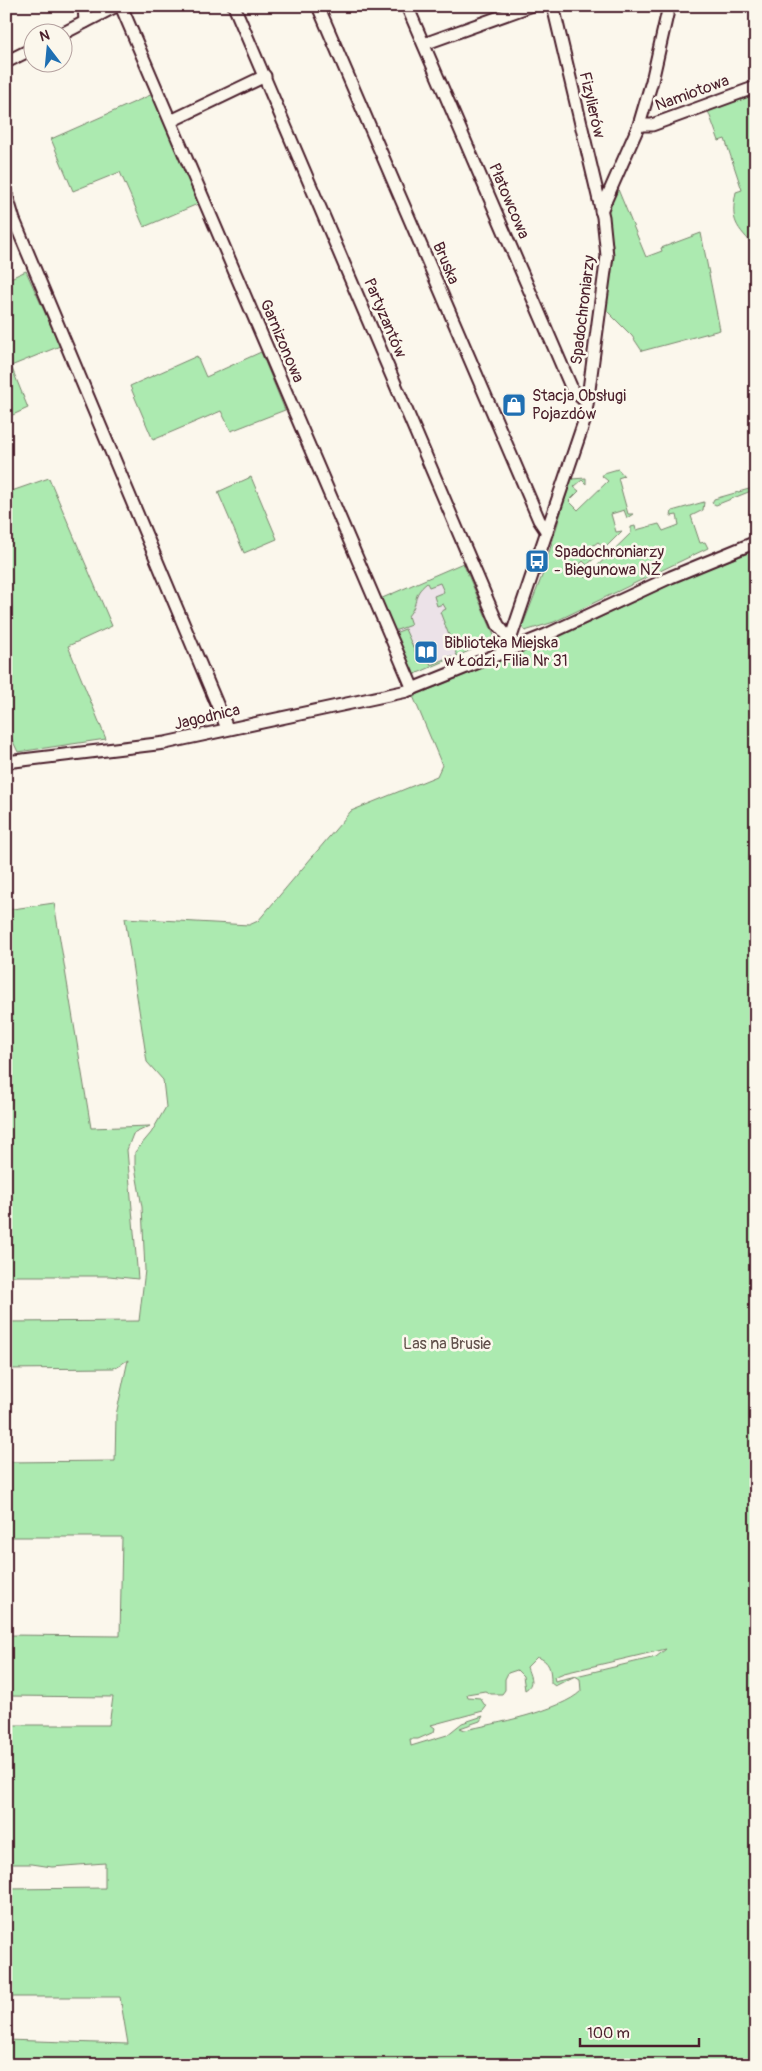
<svg xmlns="http://www.w3.org/2000/svg" width="762" height="2071" font-family="Pangolin,sans-serif">
  <rect width="100%" height="100%" fill="#fbf7ec"/>
  <filter id="ink" filterUnits="userSpaceOnUse"><feTurbulence type="fractalNoise" baseFrequency=".02" numOctaves="2"/><feDisplacementMap in="SourceGraphic" scale="10" xChannelSelector="R" yChannelSelector="G"/><feConvolveMatrix kernelMatrix="1 2 1 2 8 2 1 2 1" color-interpolation-filters="sRGB"/></filter>
  <g filter="url(#ink)">
    <polygon fill="#ece2e8" points="463,563 496,640 413,675 380,599"/>
    <g fill="#aceab0" stroke="#7b846e" fill-rule="evenodd">
      <path d="M756 92V248C736 226 730 222 736 192L742 190 725 139 719 141 707 108Z"/>
      <polygon points="155,93 200,203 144,227 120,172 73,191 51,139"/>
      <polygon points="617,187 646,257 662,251 661,248 701,233 720,330 642,351 632,336 606,310 613,249 608,212"/>
      <polygon points="26,271 60,346 11,366 28,408 6,418 6,368 11,366 6,352 6,280"/>
      <polygon points="261,352 285,410 231,431 221,411 153,440 130,386 197,356 206,377"/>
      <polygon points="618,469 624,476 618,478 628,514 633,514 627,518 624,510 611,514 616,532 622,531 602,551 599,548 602,545 598,542 583,553 586,560 597,550 600,553 587,565 583,561 576,568 585,578 631,533 631,527 635,526 636,530 659,524 663,531 679,525 677,515 671,516 672,511 704,502 703,510 691,516 700,543 705,542 708,548 554,622 525,631 522,627 542,576 571,479 586,478 586,484 582,480 574,487 579,491 569,501 578,510 608,481 602,476 604,473"/>
      <polygon points="251,477 277,539 244,553 218,492"/>
      <polygon points="49,478 112,626 68,646 106,739 18,752 6,727 6,493"/>
      <polygon points="756,487 756,489 716,505 712,503 714,499"/>
      <path d="M756 550V2065H6V2040L128 2044 120 1997H6V1889L105 1888V1863L52 1867 32 1864H6V1725H109L113 1697 6 1696V1635L120 1636 122 1537H6V1462L115 1461 116 1415 128 1360 114 1368 6 1369V1322L139 1321 145 1270 142 1207 135 1167V1152L151 1133 166 1107 163 1080 147 1062 125 918 249 925 258 921 351 811 437 776 442 765 413 696 559 637 684 578ZM666 1649 656 1657 555 1681 554 1677 564 1673ZM537 1657C550 1661 551 1670 551 1683L555 1686 575 1676 580 1679 581 1691C561 1711 493 1724 465 1730L460 1728 480 1721 483 1716 462 1723 447 1735 411 1746 410 1739H418L434 1732 435 1728 431 1725 483 1711 486 1707 480 1698 468 1697 467 1694 485 1691 491 1694H502L505 1690V1679L508 1673 517 1670 523 1676 525 1690C535 1684 530 1677 527 1667Z"/>
      <path d="M463 563 496 640 457 656 440 612 446 609 443 604 437 606 434 596 444 592 440 583 429 587 427 583C410 597 421 600 408 616L411 625 394 631 380 599Z"/>
      <polygon points="405,629 418,658 427,656 431,665 451,656 452,658 413,675 395,633"/>
      <polygon points="54,903 91,1128 150,1126 133,1134 127,1150 138,1279 109,1276 6,1276 6,910"/>
    </g>
    <g fill="none" stroke-linecap="round" stroke-linejoin="round">
      <g stroke="#4a1f2b" stroke-width="15">
        <g id="minor">
          <polyline points="84,6 85,22"/>
          <polyline points="121,6 413,689"/>
          <polyline points="234,6 498,625 510,640"/>
          <polyline points="318,6 539,520 547,532"/>
          <polyline points="407,6 572,389 587,403"/>
          <polyline points="62,34 116,6"/>
          <polyline points="424,44 530,6"/>
          <polyline points="6,62 32,49"/>
          <polyline points="171,121 265,76"/>
          <polyline points="639,125 652,125 756,87"/>
          <polyline points="6,193 14,220 227,728"/>
          <polyline points="601,211 639,125 652,81 669,6"/>
          <polyline points="512,645 510,640 585,419 607,256 603,217 553,6"/>
          <polyline points="6,762 165,743 407,691 546,635 671,577 756,542"/>
        </g>
      </g>
      <use href="#minor" stroke="#fbf7ec" stroke-width="11"/>
    </g>
  </g>
  <defs>
    <g id="shop-square" transform="scale(1.25)"><rect x="-9" y="-9" width="18" height="18" rx="4" fill="#1f6fb2" stroke="#fbf7ec"/><path d="M-5-2.5h2.3a2.7 3.5 0 0 1 5.4 0H5L5.5 6h-11ZM-1.5-2.5h3a1.5 2.3 0 0 0-3 0Z" fill="#fff"/></g>
    <g id="bus-square" transform="scale(1.25)"><rect x="-9" y="-9" width="18" height="18" rx="4" fill="#1f6fb2" stroke="#fbf7ec"/><path d="M-5-6H5V4H4V6H2V4H-2V6H-4V4H-5ZM-3.5-4V0h7V-4ZM-3.5 1.2v1.5H-2V1.2ZM2 1.2v1.5H3.5V1.2Z" fill="#fff"/></g>
    <g id="library-square" transform="scale(1.25)"><rect x="-9" y="-9" width="18" height="18" rx="4" fill="#1f6fb2" stroke="#fbf7ec"/><path d="M-6-4Q-3-5.5-.7-3.5V5Q-3 3-6 4ZM6-4Q3-5.5 .7-3.5V5Q3 3 6 4Z" fill="#fff"/></g>
  </defs>
  <g fill-rule="evenodd">
    <use href="#shop-square" x="514" y="405"/>
    <use href="#bus-square" x="537" y="561"/>
    <use href="#library-square" x="426" y="652"/>
  </g>
  <g text-anchor="middle" dominant-baseline="central" stroke-width="5" stroke-linejoin="round" paint-order="stroke">
    <g font-size="16" fill="#4a1f2b" stroke="#fbf7ec">
      <text transform="translate(692 93) rotate(-20)">Namiotowa</text>
      <text transform="translate(592 105) rotate(77)">Fizylierów</text>
      <text transform="translate(509 201) rotate(67)">Płatowcowa</text>
      <text transform="translate(446 263) rotate(67)">Bruska</text>
      <text transform="translate(583 310) rotate(-83)">Spadochroniarzy</text>
      <text transform="translate(385 318) rotate(67)">Partyzantów</text>
      <text transform="translate(282 341) rotate(67)">Garnizonowa</text>
      <text transform="translate(207 717) rotate(-13)">Jagodnica</text>
    </g>
    <g font-size="16" fill="#4a1f2b" stroke="#fbf7ec" text-anchor="start">
      <text x="532" y="396">Stacja Obsługi<tspan x="532" dy="18">Pojazdów</tspan></text>
      <text x="554" y="552">Spadochroniarzy<tspan x="554" dy="18">- Biegunowa NŻ</tspan></text>
      <text x="444" y="643">Biblioteka Miejska<tspan x="444" dy="18">w Łodzi, Filia Nr 31</tspan></text>
    </g>
    <g font-size="16" fill="#62524c" stroke="#fbf7ec">
      <text x="447" y="1344">Las na Brusie</text>
    </g>
  </g>
  <rect width="762" height="2071" fill="none" stroke="#fbf7ec" stroke-width="25"/>
  <rect x="12" y="12" width="737" height="2046" fill="none" stroke="#4a1f2b" stroke-width="2" filter="url(#ink)"/>
  <g transform="translate(48 48) rotate(344)"><circle r="24" fill="#fbf7ec" stroke="#b4a19f"/>
  <path d="M0-4L9 19L0 12L-9 19Z" fill="#1f6fb2"/>
  <text y="-8" font-size="14" font-weight="bold" text-anchor="middle" fill="#4a1f2b">N</text>
  </g>
  <path d="M580 2038v8h119v-8" fill="none" stroke="#4a1f2b" stroke-width="2.5"/>
  <text x="587" y="2038" font-size="15" fill="#4a1f2b" stroke="#fbf7ec" stroke-width="4" paint-order="stroke">100 m</text>
</svg>
